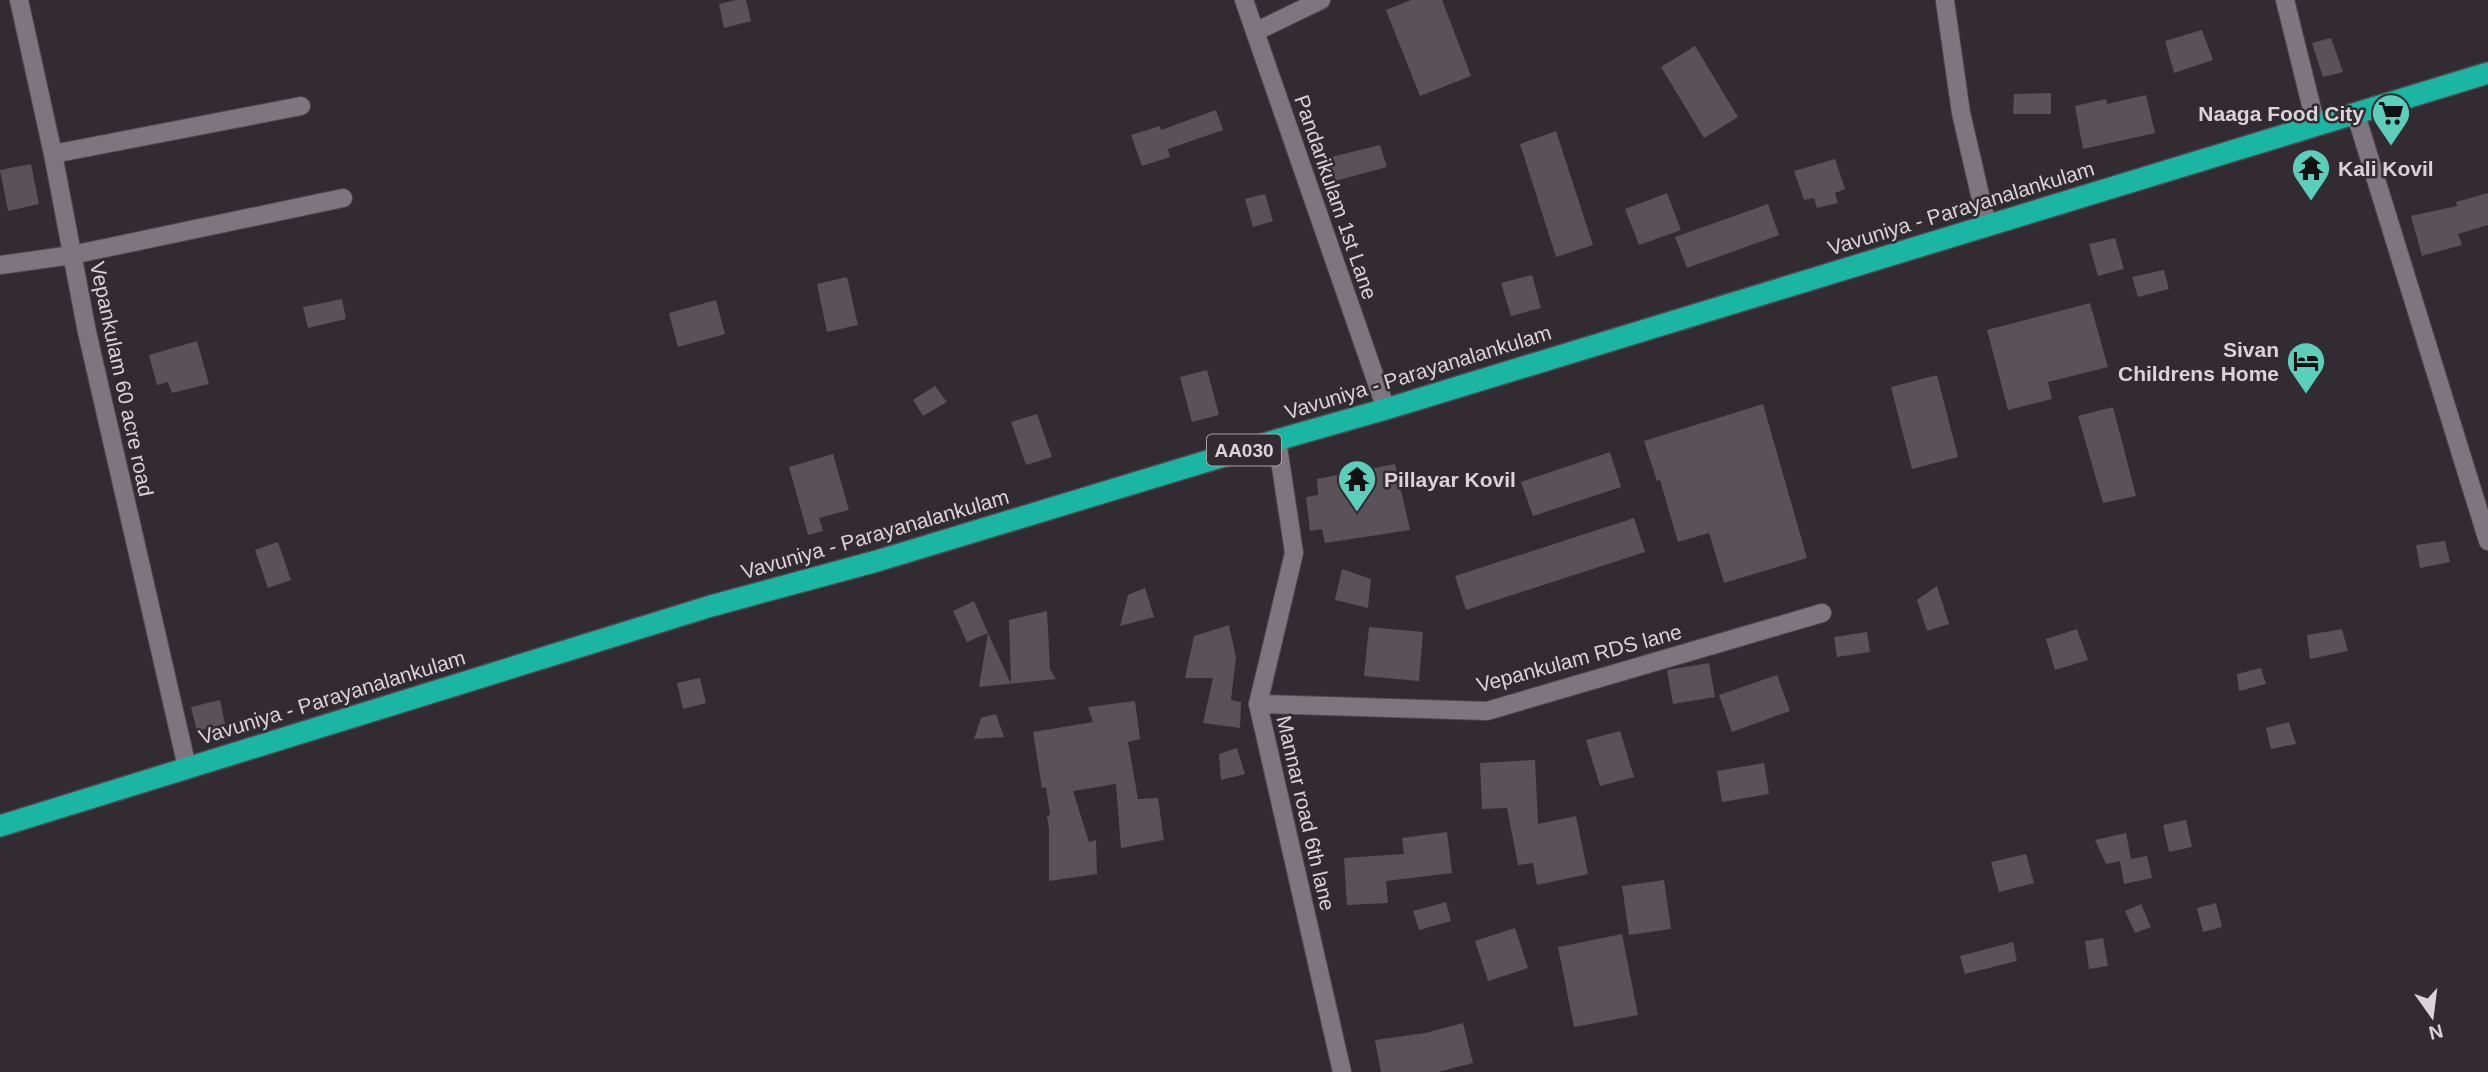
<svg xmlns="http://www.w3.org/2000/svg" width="2488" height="1072" font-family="Helvetica,sans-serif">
  <rect width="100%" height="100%" fill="#332b32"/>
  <g fill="#5b5159">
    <polygon points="736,0 746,0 751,21 724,28 719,4"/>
    <polygon points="1411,0 1442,0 1471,76 1420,96 1386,10"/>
    <polygon points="2202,30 2213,60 2174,73 2165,41"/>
    <polygon points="2331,38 2343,72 2323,77 2312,43"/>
    <polygon points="1695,46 1738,117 1704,138 1661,67"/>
    <polygon points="2051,93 2051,114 2013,114 2014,94"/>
    <polygon points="2146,95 2155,133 2083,149 2075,106 2106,99 2107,104"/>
    <polygon points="1216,110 1223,130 1168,149 1170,157 1142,166 1131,135 1160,126 1161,130"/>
    <polygon points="1556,131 1593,245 1556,257 1520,144"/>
    <polygon points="1380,145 1387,167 1335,181 1327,158"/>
    <polygon points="1835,159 1845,189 1835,193 1838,203 1817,208 1814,198 1804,200 1794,171"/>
    <polygon points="31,164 39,204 8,211 0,170"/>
    <polygon points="1667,193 1681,230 1639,245 1625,209"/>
    <polygon points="2488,193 2488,225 2458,234 2462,245 2422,256 2411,216 2457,206 2456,202"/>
    <polygon points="1265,194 1273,221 1253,227 1245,199"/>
    <polygon points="1768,204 1779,235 1687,268 1675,237"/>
    <polygon points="2115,238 2124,269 2098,276 2089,244"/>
    <polygon points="2164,270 2169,289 2138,297 2132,277"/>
    <polygon points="1532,275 1541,308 1511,316 1501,283"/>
    <polygon points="847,277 858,325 827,332 817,284"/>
    <polygon points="342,299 346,319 308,328 303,307"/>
    <polygon points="716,300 725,334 678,347 669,313"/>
    <polygon points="2090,303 2108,367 2048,382 2052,399 2008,410 1987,330"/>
    <polygon points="197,341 209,384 172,393 168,382 157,385 149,355"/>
    <polygon points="1207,370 1219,415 1192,422 1180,377"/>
    <polygon points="1937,375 1958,457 1912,469 1891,387"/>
    <polygon points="935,386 947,402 923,416 913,400"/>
    <polygon points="1763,404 1807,558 1724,583 1709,533 1678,542 1660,480 1657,481 1644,441"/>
    <polygon points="2113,407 2136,496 2103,503 2078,416"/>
    <polygon points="1037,414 1052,457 1026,465 1011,422"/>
    <polygon points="1610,452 1621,487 1533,516 1521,482"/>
    <polygon points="833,454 849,510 819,518 823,531 808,535 789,467"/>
    <polygon points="1395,464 1410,530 1325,543 1322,529 1310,531 1306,497 1318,495 1317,479"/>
    <polygon points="1634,518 1645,552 1466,610 1455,576"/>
    <polygon points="2445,541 2450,562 2420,568 2416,545"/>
    <polygon points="278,542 291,580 268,588 255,550"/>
    <polygon points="1342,569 1371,579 1368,608 1335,600"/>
    <polygon points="1937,586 1949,624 1927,631 1917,600"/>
    <polygon points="1145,588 1154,617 1120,626 1128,595"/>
    <polygon points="974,601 988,633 967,642 953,611"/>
    <polygon points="1047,611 1050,669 1056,679 979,687 988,633 1011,684 1009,620"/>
    <polygon points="1229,625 1236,657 1231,700 1241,702 1240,728 1203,723 1213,678 1185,678 1194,636"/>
    <polygon points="1369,627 1423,632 1419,681 1364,676"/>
    <polygon points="2077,629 2088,660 2055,670 2046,639"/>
    <polygon points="2342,629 2348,651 2310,659 2307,635"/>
    <polygon points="1867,632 1870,652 1837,657 1834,637"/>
    <polygon points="1709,663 1715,697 1673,704 1667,670"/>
    <polygon points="2261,668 2266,684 2239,691 2237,674"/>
    <polygon points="1777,675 1790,711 1732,732 1719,695"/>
    <polygon points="700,678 706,703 683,709 677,683"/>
    <polygon points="220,700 225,724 197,731 191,707"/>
    <polygon points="1135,701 1140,739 1128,742 1138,799 1158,798 1164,840 1121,848 1116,784 1073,791 1089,842 1096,840 1097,874 1049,881 1049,829 1047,816 1050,815 1046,787 1042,788 1033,732 1093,722 1088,707"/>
    <polygon points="996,714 1004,737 974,739 981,718"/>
    <polygon points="2289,722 2296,744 2271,749 2266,728"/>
    <polygon points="1620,731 1634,777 1600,786 1586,740"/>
    <polygon points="1237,748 1245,774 1221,780 1219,754"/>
    <polygon points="1535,760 1538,824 1576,816 1588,874 1537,885 1533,863 1518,865 1507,808 1482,809 1480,763"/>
    <polygon points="1764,763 1769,794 1722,802 1717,771"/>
    <polygon points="2186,820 2192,847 2169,852 2163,825"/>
    <polygon points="1447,832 1452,873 1386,881 1388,903 1347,905 1344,858 1404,854 1402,838"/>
    <polygon points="2126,833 2131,859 2106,864 2095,840"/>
    <polygon points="2026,854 2034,883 1999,892 1991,862"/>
    <polygon points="2147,856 2152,878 2124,884 2120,861"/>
    <polygon points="1664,880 1671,929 1629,935 1622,886"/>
    <polygon points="1446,902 1451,921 1419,930 1413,911"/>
    <polygon points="2216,903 2222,927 2203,932 2197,908"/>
    <polygon points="2141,904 2151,927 2135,933 2125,911"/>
    <polygon points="1515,928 1528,968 1488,981 1475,941"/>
    <polygon points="1622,934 1638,1015 1574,1027 1558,947"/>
    <polygon points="2103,938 2108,966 2089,969 2085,941"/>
    <polygon points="2013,942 2017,961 1965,974 1960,956"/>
    <polygon points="1463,1023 1473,1063 1438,1072 1381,1072 1375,1040 1425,1033"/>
  </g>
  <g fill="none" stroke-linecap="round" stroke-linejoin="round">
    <g stroke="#50494f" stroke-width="20">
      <g id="street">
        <polyline points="19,0 53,154 87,332 187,767"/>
        <polyline points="1244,0 1386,409"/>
        <polyline points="2285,0 2316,125"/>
        <polyline points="1945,1 1961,113 1987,225"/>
        <polyline points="1255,32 1321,0"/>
        <polyline points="2356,115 2488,541"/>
        <polyline points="53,154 301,106"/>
        <polyline points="0,265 72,255 343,198"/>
        <polyline points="1277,440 1294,553 1258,704 1342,1072"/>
        <polyline points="1258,704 1487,711 1822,613"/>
      </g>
    </g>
    <g stroke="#50494f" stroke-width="24">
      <polyline id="highway" points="0,826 711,606 877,561 1277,440 1386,409 2488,73"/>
    </g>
    <use href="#street" stroke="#7f757e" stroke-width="18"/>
    <use href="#highway" stroke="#1bb6a3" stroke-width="21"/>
  </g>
  <defs>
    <g id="supermarket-pin" transform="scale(2.0125)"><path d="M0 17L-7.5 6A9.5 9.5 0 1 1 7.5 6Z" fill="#5bcebc" stroke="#332b32"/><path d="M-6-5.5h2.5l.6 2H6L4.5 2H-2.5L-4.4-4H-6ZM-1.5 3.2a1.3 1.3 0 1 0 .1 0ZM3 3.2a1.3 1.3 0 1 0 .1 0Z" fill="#111"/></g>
    <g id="temple-pin" transform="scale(2.0125)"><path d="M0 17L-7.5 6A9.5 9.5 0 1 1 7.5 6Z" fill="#5bcebc" stroke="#332b32"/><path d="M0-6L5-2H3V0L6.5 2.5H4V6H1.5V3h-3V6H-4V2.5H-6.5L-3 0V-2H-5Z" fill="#111"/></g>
    <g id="hotel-pin" transform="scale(2.0125)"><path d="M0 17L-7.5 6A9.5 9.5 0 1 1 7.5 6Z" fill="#5bcebc" stroke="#332b32"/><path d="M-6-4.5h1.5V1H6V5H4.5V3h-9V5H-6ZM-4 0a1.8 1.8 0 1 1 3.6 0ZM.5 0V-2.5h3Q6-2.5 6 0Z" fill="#111"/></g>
  </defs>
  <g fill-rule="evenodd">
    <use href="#supermarket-pin" x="2391" y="113"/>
    <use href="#temple-pin" x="2311" y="168"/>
    <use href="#hotel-pin" x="2306" y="361"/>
    <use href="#temple-pin" x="1357" y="479"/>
  </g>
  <g text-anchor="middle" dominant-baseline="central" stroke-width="5" stroke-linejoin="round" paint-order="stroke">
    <rect fill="#332b32" stroke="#a8a1a7" stroke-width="2" x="1207" y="434.5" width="74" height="31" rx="5"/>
    <g font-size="19" font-weight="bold" fill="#dad4d9">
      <text x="1244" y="450">AA030</text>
    </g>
    <g font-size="21" font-weight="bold" fill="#dad4d9" stroke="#332b32" text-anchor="end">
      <text x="2364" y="113">Naaga Food City</text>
      <text x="2338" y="168" text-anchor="start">Kali Kovil</text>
      <text x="2279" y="349">Sivan<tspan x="2279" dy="24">Childrens Home</tspan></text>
      <text x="1384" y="479" text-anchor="start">Pillayar Kovil</text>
    </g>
    <g font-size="21" fill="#dad4d9" stroke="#332b32">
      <text transform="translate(1336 197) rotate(71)">Pandarikulam 1st Lane</text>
      <text transform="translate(1961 208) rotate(-17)">Vavuniya - Parayanalankulam</text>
      <text transform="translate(1418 372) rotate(-17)">Vavuniya - Parayanalankulam</text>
      <text transform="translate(122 379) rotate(78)">Vepankulam 60 acre road</text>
      <text transform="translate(875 534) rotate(-16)">Vavuniya - Parayanalankulam</text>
      <text transform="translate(1579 658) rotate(-15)">Vepankulam RDS lane</text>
      <text transform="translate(332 697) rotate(-17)">Vavuniya - Parayanalankulam</text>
      <text transform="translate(1306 813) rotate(77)">Mannar road 6th lane</text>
    </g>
  </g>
  <g transform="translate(2432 1016) rotate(166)" stroke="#332b32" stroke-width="5" paint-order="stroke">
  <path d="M0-5L12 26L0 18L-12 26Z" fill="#dad4d9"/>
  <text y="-10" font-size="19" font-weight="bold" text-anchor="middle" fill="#dad4d9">N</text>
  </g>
</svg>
